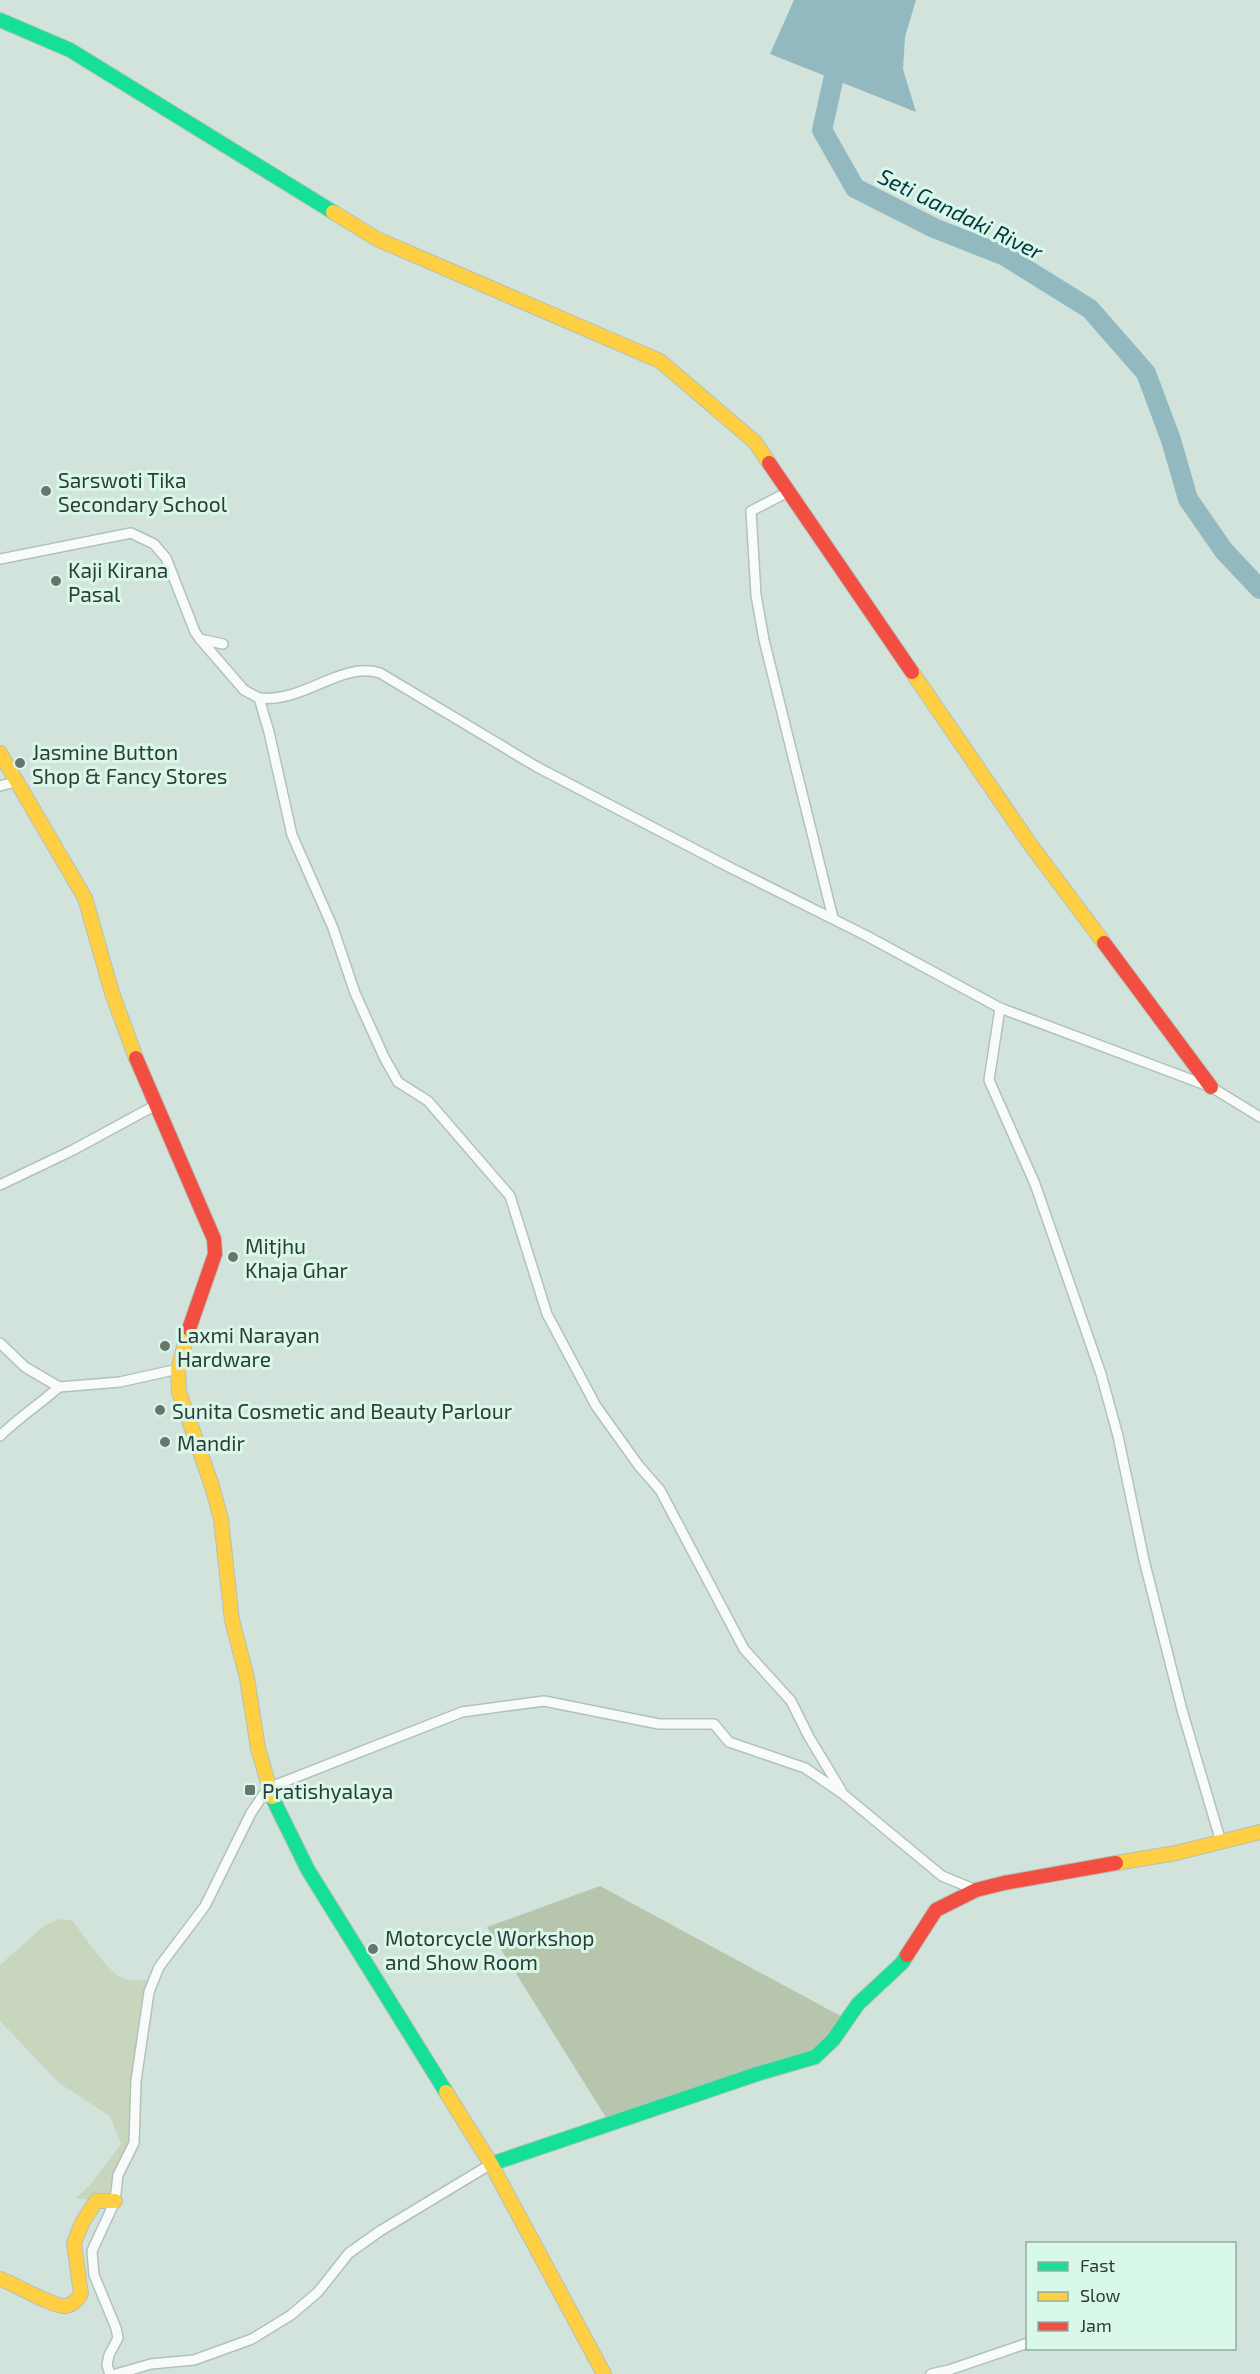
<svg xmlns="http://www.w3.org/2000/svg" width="1260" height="2374" font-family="'Exo 2',sans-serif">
  <rect width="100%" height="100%" fill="#d2e3dc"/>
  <path fill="#c9d6be" d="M59 1919 72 1920C83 1934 109 1975 125 1979 133 1982 145 1980 153 1978L149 1992 134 2143 125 2163 115 2201H96L76 2198 90 2185 121 2144 110 2116 59 2083 0 2021V1965L44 1926Z"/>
  <polygon fill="#b8c5ad" points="600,1886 846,2019 825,2050 610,2124 487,1927"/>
  <polygon fill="#92b9c0" points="794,0 916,0 905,37 903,69 916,112 770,54"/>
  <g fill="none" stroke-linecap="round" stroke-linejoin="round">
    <polyline stroke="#92b9c0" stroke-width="20" points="839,54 822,130 855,188 934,228 1005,256 1090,309 1146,373 1171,440 1188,499 1224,551 1260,589"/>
    <g stroke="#b3c1bb" stroke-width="12">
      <g id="street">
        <polyline points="788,492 751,511 756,595 764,640 833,918"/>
        <polyline points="0,559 131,533 154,544 166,558 195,632 200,639 223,644"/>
        <polyline points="200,639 244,690 259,698 269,732 292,835 333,928 355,993 384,1057 398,1082 428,1101 510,1196 547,1314 596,1406 639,1466 660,1490 744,1649 791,1701 809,1737 841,1790"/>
        <path d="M259 698C305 703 340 661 380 673L537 767 727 866 865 935 1000 1008 1211 1087 1260 1117"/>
        <polyline points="0,786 19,781"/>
        <polyline points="1000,1008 989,1080 1035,1184 1101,1374 1118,1436 1144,1560 1182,1710 1221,1842"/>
        <polyline points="0,1185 73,1150 156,1105"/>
        <polyline points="0,1343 25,1367 59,1387 120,1382 178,1369"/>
        <path d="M0 1436C18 1418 40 1404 59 1387"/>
        <polyline points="110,2374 107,2365 109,2355 118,2338 116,2328 94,2275 92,2251 115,2201 118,2175 134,2143 136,2081 149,1992 159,1967 205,1906 251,1813 268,1788 462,1712 544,1701 659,1724 714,1724 729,1742 805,1768 843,1794 942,1876 976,1890"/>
        <polyline points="116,2374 151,2364 194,2360 252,2339 291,2315 318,2292 349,2253 380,2231 491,2164"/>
        <polyline points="931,2374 949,2370 1028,2343"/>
      </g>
    </g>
    <g stroke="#b3c1bb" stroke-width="16">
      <g id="fast">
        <polyline points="0,20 70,50 333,212"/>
        <polyline points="272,1797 308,1870 446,2092"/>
        <polyline points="491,2164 760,2073 815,2057 833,2040 858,2004 902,1963 907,1955"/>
      </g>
    </g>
    <g stroke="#b3c1bb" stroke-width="16">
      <g id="slow">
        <polyline points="333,212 377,239 660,361 755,442 769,463"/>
        <polyline points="912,672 1030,844 1104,943"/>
        <polyline points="0,753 85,898 112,993 136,1058"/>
        <polyline points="189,1329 178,1369 179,1392 212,1486 221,1519 232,1620 247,1678 258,1748 272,1797"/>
        <polyline points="1116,1863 1176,1853 1260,1832"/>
        <polyline points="446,2092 491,2164 604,2374"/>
        <path d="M0 2279C15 2284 55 2308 66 2306 74 2304 77 2300 81 2294L74 2243 82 2223 96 2201H115"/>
      </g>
    </g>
    <g stroke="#b3c1bb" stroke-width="16">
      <g id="jam">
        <polyline points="769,463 912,672"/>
        <polyline points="1104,943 1211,1087"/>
        <polyline points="136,1058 214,1239 215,1254 189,1329"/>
        <polyline points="907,1955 936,1910 976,1890 1004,1883 1116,1863"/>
      </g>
    </g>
    <use href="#street" stroke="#f8fbfa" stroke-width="9"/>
    <use href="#fast" stroke="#16e098" stroke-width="14"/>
    <use href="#slow" stroke="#ffcf43" stroke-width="14"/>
    <use href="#jam" stroke="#f24e42" stroke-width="14"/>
  </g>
  <g fill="#687670" stroke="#d8f8ea" stroke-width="2">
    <circle cx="46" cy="491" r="6"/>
    <circle cx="56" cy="581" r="6"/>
    <circle cx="20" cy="763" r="6"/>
    <circle cx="233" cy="1257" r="6"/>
    <circle cx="165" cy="1346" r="6"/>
    <circle cx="160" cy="1410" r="6"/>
    <circle cx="165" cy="1442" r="6"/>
    <rect x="244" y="1784" width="12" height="12" rx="3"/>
    <circle cx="373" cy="1949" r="6"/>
  </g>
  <g text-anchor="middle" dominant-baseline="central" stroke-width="6" stroke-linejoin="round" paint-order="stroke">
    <g font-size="21" fill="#2f3b36" stroke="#d8f8ea" text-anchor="start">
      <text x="58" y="479">Sarswoti Tika<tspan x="58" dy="24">Secondary School</tspan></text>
      <text x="68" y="569">Kaji Kirana<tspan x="68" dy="24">Pasal</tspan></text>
      <text x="32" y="751">Jasmine Button<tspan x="32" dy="24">Shop &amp; Fancy Stores</tspan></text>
      <text x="245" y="1245">Mitjhu<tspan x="245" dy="24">Khaja Ghar</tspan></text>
      <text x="177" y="1334">Laxmi Narayan<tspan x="177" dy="24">Hardware</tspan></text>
      <text x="172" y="1410">Sunita Cosmetic and Beauty Parlour</text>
      <text x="177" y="1442">Mandir</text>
      <text x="262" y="1790">Pratishyalaya</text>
      <text x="385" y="1937">Motorcycle Workshop<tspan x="385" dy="24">and Show Room</tspan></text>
    </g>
    <g font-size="22" font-style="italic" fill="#063540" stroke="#d8f8ea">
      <text transform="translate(961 213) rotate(26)">Seti Gandaki River</text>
    </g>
  </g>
  <rect x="1026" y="2242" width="210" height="108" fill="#d8f8ea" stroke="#94aca2" stroke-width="1.5"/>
  <rect x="1038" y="2262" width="30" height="9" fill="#16e098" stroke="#94aca2" stroke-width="1.5"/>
  <text x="1080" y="2272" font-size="18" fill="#2f3b36">Fast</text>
  <rect x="1038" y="2292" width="30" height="9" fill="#ffcf43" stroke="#94aca2" stroke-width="1.5"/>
  <text x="1080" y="2302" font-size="18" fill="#2f3b36">Slow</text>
  <rect x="1038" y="2322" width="30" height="9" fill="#f24e42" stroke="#94aca2" stroke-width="1.5"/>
  <text x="1080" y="2332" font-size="18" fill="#2f3b36">Jam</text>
</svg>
